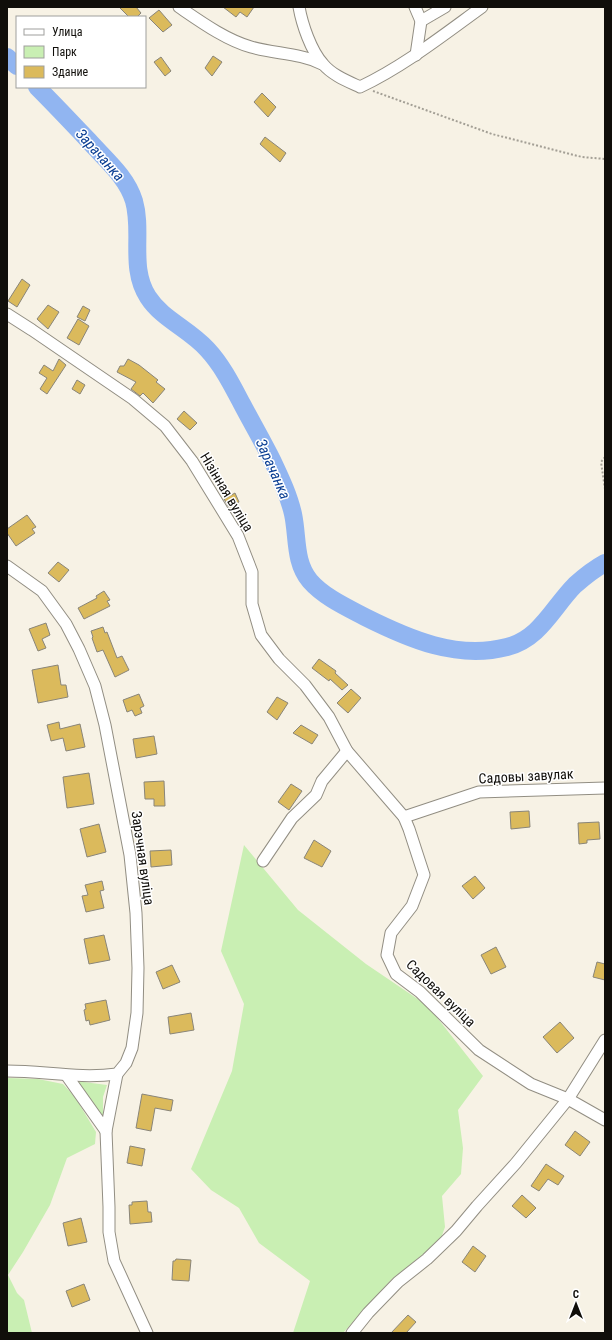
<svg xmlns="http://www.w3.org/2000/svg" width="612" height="1340" font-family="'Roboto Condensed',sans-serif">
  <rect width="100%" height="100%" fill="#f7f2e5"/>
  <g fill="#c9efb3">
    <polygon points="244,845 298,910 366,964 428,1006 483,1076 458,1110 463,1148 461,1174 442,1196 445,1227 440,1241 392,1279 343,1333 293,1333 310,1281 259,1243 239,1208 211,1190 191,1169 232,1071 244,1004 221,951"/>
    <polygon points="7,1078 38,1079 63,1084 75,1097 96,1132 95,1144 67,1158 50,1205 23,1252 8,1275 17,1293 24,1300 32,1333 7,1333"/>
    <polygon points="76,1081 107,1085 103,1097 103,1120"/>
  </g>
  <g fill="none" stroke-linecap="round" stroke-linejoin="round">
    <g stroke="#91b5f1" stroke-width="18">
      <polyline points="7,57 17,66"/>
      <path d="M37 87C55 105 72 123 89 141 105 159 127 177 134 201 143 232 129 268 148 297 162 319 189 329 207 349 222 365 232 385 242 404 252 423 263 442 273 462 281 479 289 496 293 514 298 537 294 562 310 581 324 597 346 607 365 617 409 639 457 660 507 647 540 639 553 607 575 585 584 577 594 569 605 563"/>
    </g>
  </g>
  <g fill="#dbba5c" stroke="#898579">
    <polygon points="119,7 136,7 141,13 137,17 129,17"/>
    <polygon points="223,7 254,7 247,17 240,12 236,17"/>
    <polygon points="159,10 172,25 163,32 149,18"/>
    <polygon points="213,56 222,62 212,76 205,68"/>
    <polygon points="161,57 171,71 165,76 154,62"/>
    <polygon points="262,93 276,107 268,117 254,102"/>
    <polygon points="265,137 286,153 280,162 260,144"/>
    <polygon points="22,279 30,285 17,307 8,301"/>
    <polygon points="48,305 59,312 48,329 37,319"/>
    <polygon points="83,306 90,310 85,321 77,317"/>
    <polygon points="78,319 89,326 79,345 67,338"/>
    <polygon points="59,359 66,365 47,394 40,389 47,378 39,373 44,365 53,371"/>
    <polygon points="128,359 139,365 158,380 156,382 165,389 153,403 143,393 140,396 131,389 136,382 117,372 120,366 124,366"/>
    <polygon points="77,380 85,385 80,394 72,389"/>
    <polygon points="184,411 197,423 190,430 177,419"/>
    <polygon points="235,493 239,502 235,504 237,508 231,511 224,499"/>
    <polygon points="27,515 36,527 32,529 35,533 16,546 7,533 7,529"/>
    <polygon points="58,562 69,570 59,582 48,573"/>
    <polygon points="104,591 110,600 107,601 110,606 84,619 78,608 97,598 96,596"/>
    <polygon points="46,623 50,635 42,639 46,648 38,651 29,629"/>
    <polygon points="103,627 105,633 107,632 117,658 122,656 129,670 115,677 103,650 97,652 92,638 93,637 91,631"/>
    <polygon points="319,659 336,671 335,673 348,685 342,690 330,679 329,681 312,668"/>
    <polygon points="58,665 61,685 66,685 68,697 38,703 32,670"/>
    <polygon points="351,689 361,698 348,713 337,703"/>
    <polygon points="139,694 144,706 140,708 142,713 135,716 132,710 127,712 123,700"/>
    <polygon points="277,697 288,703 277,720 267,712"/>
    <polygon points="59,722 60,729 80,724 85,747 66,751 63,738 51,741 47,725"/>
    <polygon points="301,725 318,735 312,744 293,733"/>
    <polygon points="154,736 157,754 136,758 133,739"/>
    <polygon points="89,773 94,804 67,808 63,777"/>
    <polygon points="164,781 165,806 154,806 154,799 145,799 144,782"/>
    <polygon points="291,784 302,791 289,810 278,802"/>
    <polygon points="529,811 530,827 511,829 510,812"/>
    <polygon points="599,822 600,839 587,840 587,843 579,844 578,823"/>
    <polygon points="99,824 106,852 87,857 80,829"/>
    <polygon points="314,840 331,851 322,867 304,858"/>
    <polygon points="171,850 172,865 151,867 150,851"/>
    <polygon points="475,876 485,888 473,899 462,886"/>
    <polygon points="102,881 104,890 100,891 104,908 86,912 82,896 88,895 85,885"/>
    <polygon points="104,935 110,960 89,964 84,939"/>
    <polygon points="496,947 506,967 491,974 481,955"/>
    <polygon points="597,962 605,964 605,980 593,977"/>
    <polygon points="172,965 180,982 163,989 156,972"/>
    <polygon points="106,1000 110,1020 90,1025 89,1020 86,1021 84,1010 86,1009 85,1004"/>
    <polygon points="191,1013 194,1030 170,1034 168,1017"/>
    <polygon points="560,1022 574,1038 557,1053 543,1037"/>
    <polygon points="142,1094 173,1100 171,1111 155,1108 151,1131 136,1128"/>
    <polygon points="575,1131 590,1142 580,1156 565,1145"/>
    <polygon points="130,1146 145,1149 142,1166 127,1163"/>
    <polygon points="546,1164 564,1176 558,1185 548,1179 539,1191 531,1186"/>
    <polygon points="522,1195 536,1208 526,1218 512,1206"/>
    <polygon points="147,1201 148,1212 151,1212 152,1222 130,1224 129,1205 132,1205 132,1202"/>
    <polygon points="81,1218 87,1242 68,1246 63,1223"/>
    <polygon points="473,1246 486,1256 475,1272 462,1262"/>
    <polygon points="176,1259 191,1260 189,1281 172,1280 173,1261 175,1261"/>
    <polygon points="84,1284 90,1300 72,1307 66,1291"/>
    <polygon points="408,1315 416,1322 406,1333 391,1333"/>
  </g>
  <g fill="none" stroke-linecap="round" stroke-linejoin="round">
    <g stroke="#928e83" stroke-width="13">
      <g id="minor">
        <path d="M179 7C201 22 226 40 251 47 275 54 300 53 322 64"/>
        <path d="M299 7C302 24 311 51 323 64 332 75 347 81 360 87 404 66 442 36 482 7"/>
        <polyline points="415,7 421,21 416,55"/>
        <polyline points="421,21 445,7"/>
        <polyline points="7,314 32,330 133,399 165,426 192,461 238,536 252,572 252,604 261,635 279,659 305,685 329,717 347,751 404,817 409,829 424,875 412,906 391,933 387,955 396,974 420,992 479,1050 531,1084 568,1099 605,1120"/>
        <path d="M7 566 42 591 66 624 79 649 95 686 105 725 130 855 136 913 138 968 137 1013 132 1048 126 1063 117 1074C78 1079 45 1071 7 1071"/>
        <polyline points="404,817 479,792 605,788"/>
        <polyline points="263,861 292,818 316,795 322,781 347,751"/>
        <polyline points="67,1076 106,1131 117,1074"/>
        <polyline points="106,1131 109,1207 109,1232 114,1261 147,1333"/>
        <polyline points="352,1333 368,1313 398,1282 427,1259 456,1231 477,1206 516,1163 568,1099 605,1040"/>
      </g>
    </g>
    <g stroke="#a39f95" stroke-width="2" stroke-dasharray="2 2" stroke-linecap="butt">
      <polyline points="373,91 492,134 582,157 605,159"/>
      <polyline points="605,457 601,462 605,489"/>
    </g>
    <use href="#minor" stroke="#fff" stroke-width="11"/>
  </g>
  <g text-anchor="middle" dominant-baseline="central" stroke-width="3" stroke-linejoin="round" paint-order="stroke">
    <g font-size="14" fill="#100e0a" stroke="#fff">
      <text transform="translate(227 492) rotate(59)">Нізінная вуліца</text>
      <text transform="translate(526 776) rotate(-3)">Садовы завулак</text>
      <text transform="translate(143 858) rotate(82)">Зарэчная вуліца</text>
      <text transform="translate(441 993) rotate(44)">Садовая вуліца</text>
    </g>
    <g font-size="15" font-style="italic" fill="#0a3e93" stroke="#fff">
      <text transform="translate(100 155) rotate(48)">Зарачанка</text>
      <text transform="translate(273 469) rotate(66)">Зарачанка</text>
    </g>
  </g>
  <rect width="612" height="1340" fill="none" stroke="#100e0a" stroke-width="16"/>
  <rect x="16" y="16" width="130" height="72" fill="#ffffff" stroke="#9f9f9d"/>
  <rect x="24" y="29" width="20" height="6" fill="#ffffff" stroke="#9f9f9d"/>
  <text x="52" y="36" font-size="12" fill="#100e0a">Улица</text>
  <rect x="24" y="46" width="20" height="12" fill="#c9efb3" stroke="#9f9f9d"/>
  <text x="52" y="56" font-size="12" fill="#100e0a">Парк</text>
  <rect x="24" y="66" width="20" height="12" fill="#dbba5c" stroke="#9f9f9d"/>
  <text x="52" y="76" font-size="12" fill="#100e0a">Здание</text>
  <g transform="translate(576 1304)" stroke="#ffffff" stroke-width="3" paint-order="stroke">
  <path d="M0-3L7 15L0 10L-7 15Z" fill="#100e0a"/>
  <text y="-6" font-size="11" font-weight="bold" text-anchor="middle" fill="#100e0a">С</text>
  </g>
</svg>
